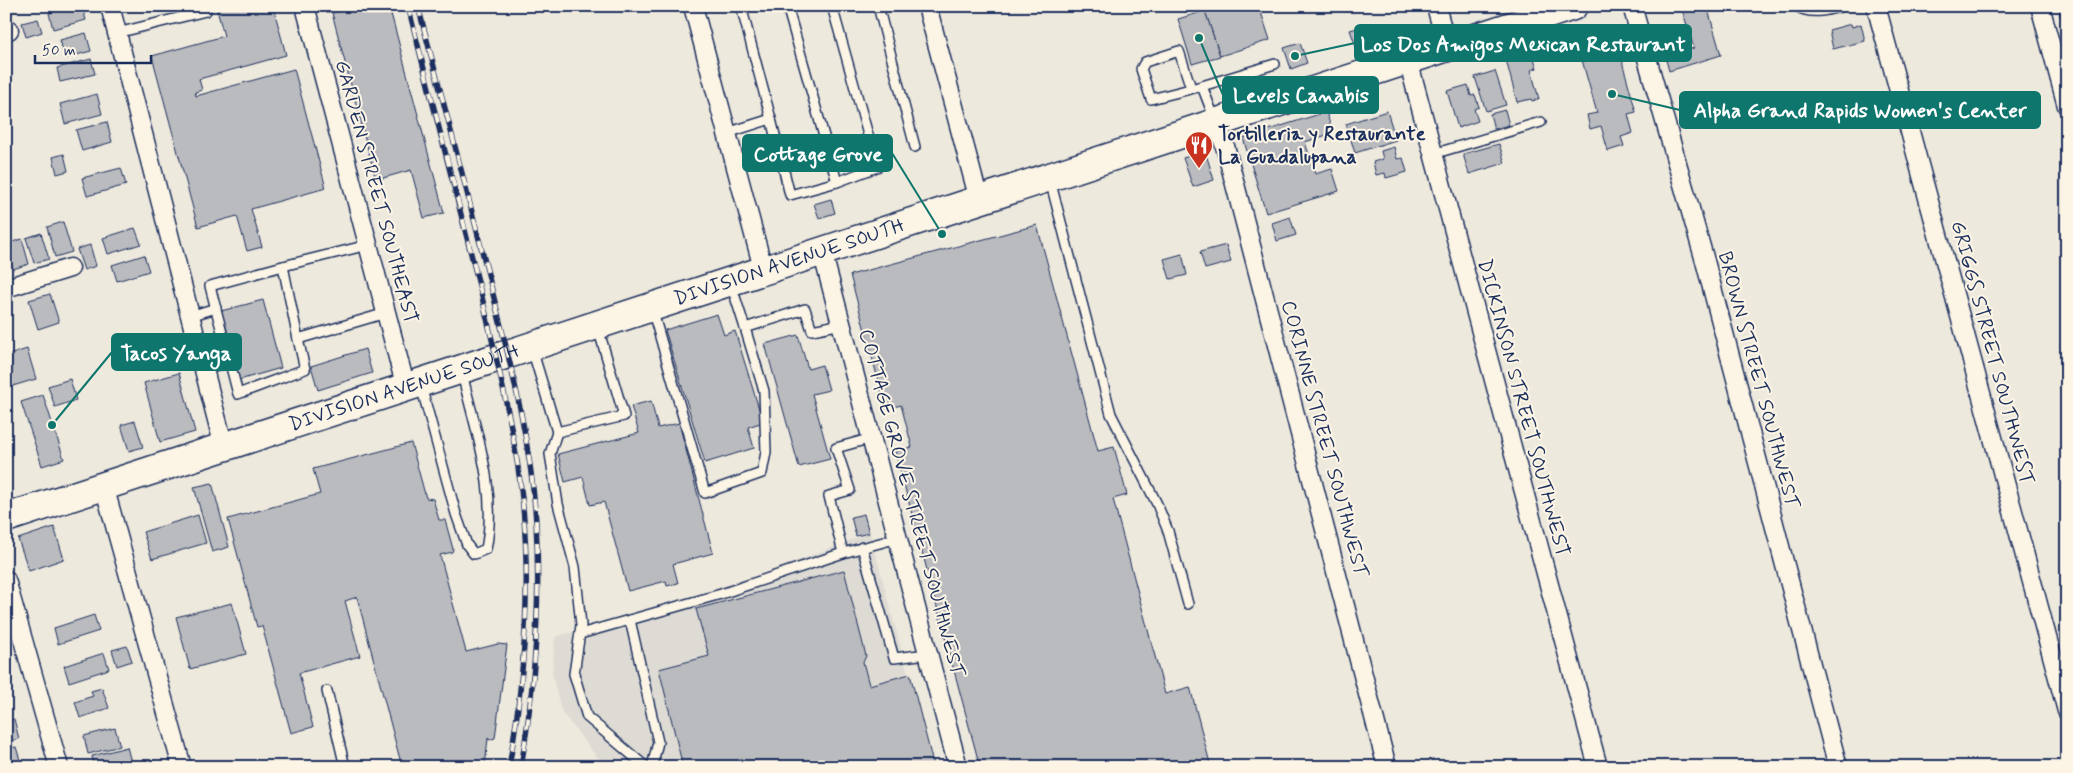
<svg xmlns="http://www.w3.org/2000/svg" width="2073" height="773" font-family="Mynerve,sans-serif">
  <rect width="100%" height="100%" fill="#eee9dd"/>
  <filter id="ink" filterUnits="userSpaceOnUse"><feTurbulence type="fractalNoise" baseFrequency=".02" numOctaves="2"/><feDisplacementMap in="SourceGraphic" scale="10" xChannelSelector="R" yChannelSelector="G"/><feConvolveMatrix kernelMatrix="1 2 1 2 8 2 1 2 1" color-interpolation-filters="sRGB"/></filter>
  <g filter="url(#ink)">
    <polygon fill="#dedbd4" points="870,533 933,767 609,767 596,756 561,711 552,673 555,637 723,589"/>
    <g fill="#babbbe" stroke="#1b2f5e">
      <polygon points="75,6 82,6 86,20 53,29 49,13"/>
      <polygon points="216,6 273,6 286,55 199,79 202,90 195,92 196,96 294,69 326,188 251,209 262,247 247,251 237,216 198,227 152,56 224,36"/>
      <polygon points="358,6 389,6 444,213 424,218 411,170 376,180 332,13"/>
      <polygon points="1219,6 1259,6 1270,40 1220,56 1205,11"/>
      <polygon points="1681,6 1707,6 1721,55 1669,71 1665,56 1694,48"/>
      <polygon points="1205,11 1220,56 1192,64 1178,19"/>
      <polygon points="38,19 42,32 26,37 22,23"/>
      <polygon points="1851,24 1852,27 1861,24 1865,41 1833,49 1829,30"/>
      <polygon points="1365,26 1372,48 1358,52 1350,30"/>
      <polygon points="86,33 91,51 65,58 60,40"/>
      <polygon points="1606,36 1609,46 1618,43 1622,51 1623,65 1636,112 1628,114 1633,133 1621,137 1624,146 1608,151 1601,126 1590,129 1587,115 1597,113 1580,53 1590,50 1588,42"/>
      <polygon points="1300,43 1307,63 1291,69 1284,48"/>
      <polygon points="1531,48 1537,68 1531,70 1539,99 1532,101 1531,99 1517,102 1505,56"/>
      <polygon points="91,59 95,74 60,82 57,68"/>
      <polygon points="1495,71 1506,105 1486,111 1475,77"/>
      <polygon points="1468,85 1471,96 1475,95 1479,107 1474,109 1478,121 1458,128 1447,91"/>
      <polygon points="97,94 102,114 65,124 60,104"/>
      <polygon points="1505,110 1509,125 1494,129 1490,114"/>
      <polygon points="1387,111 1396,140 1355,153 1346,124"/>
      <polygon points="1326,112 1333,133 1305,142 1315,174 1332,169 1339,191 1266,213 1243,138"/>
      <polygon points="107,122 112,142 82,151 76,130"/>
      <polygon points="1499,144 1505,163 1469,174 1463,154"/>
      <polygon points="1394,147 1397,159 1403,158 1407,172 1386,178 1385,173 1376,175 1373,162 1383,159 1381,151"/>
      <polygon points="1205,151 1214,180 1193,187 1183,158"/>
      <polygon points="64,154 68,171 57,174 53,157"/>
      <polygon points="121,168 126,185 87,196 82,178"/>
      <polygon points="831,199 835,213 819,218 814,204"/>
      <polygon points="1290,217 1296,235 1277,241 1272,223"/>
      <polygon points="63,222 72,252 55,257 47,227"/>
      <polygon points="1037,225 1098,451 1114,447 1127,495 1113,499 1165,694 1190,687 1211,767 980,767 895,451 912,447 901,405 886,409 850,275"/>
      <polygon points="135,228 141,244 108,254 103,238"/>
      <polygon points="41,233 49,259 34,263 26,238"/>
      <polygon points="22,239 29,264 13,269 6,244"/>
      <polygon points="90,245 96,266 84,270 77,249"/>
      <polygon points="1226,245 1231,262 1205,269 1200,252"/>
      <polygon points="1182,254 1187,275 1170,279 1164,259"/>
      <polygon points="144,255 149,271 117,281 112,265"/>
      <polygon points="50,294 59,322 38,329 29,300"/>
      <polygon points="263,300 281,368 239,380 221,311"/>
      <polygon points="717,314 724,335 735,331 763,422 748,427 754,448 705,463 665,330"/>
      <polygon points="798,335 808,369 822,365 829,390 812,394 830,459 799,467 765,344"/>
      <polygon points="27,349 36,379 6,388 6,356"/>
      <polygon points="365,349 372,373 318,390 311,366"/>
      <polygon points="179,373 195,432 160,442 144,383"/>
      <polygon points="70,379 76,400 55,407 48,386"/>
      <polygon points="43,395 64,459 42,466 21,402"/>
      <polygon points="651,401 658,428 679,423 713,553 673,564 678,583 667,586 666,581 628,591 604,502 590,505 583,477 565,482 558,454 639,433 631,406"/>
      <polygon points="135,421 143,447 129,451 121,425"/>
      <polygon points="411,443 426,498 433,499 439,520 445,520 453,549 452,552 440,555 466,652 498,644 507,645 495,738 489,740 488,738 485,767 402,767 357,597 345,601 360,656 299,673 313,727 291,733 262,626 257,627 228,519 320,494 313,469"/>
      <polygon points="212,483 229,547 212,552 194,487"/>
      <polygon points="864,514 869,533 856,536 851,517"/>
      <polygon points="198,515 206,543 152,559 143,532"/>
      <polygon points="54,527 64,559 29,571 18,539"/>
      <polygon points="844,570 866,656 863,662 869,685 910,674 934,767 683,767 659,669 709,656 696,609"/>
      <polygon points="232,603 246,654 190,669 176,617"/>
      <polygon points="94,615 99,631 58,644 54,628"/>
      <polygon points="127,646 132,661 117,666 112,650"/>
      <polygon points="104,653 109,669 69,682 64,666"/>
      <polygon points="102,688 109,708 80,718 75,702 93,696 91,691"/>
      <polygon points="14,719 19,739 6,742 6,721"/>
      <polygon points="115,728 120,746 88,754 84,736"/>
      <polygon points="16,747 21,763 6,767 6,749"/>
      <polygon points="127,747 131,762 110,767 94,767 92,756"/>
    </g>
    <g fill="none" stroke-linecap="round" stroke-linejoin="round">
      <g stroke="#1b2f5e" stroke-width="12">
        <g id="lane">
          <polyline points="741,6 771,119"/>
          <polyline points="787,6 837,182"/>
          <polyline points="878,6 915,147"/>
          <path d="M1796 6C1810 15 1827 11 1842 6"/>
          <polyline points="2065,13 2067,12"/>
          <polyline points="117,33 206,11"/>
          <polyline points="1191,88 1179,51 1145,62 1141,69 1151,99 1202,86"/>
          <polyline points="1215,120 1202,86 1275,64"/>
          <polyline points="727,133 771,119 790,195 837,182 877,167 832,6"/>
          <polyline points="1433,154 1541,122"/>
          <polyline points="1050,180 1111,414 1157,504 1168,531 1188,604"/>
          <polyline points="368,245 283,266 298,339 386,313"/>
          <polyline points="283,266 210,286 238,394 305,369 298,339"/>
          <polyline points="731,284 745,328 805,309 812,330 842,324"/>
          <polyline points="652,309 705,493 762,473 766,452 764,391 745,328"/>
          <polyline points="190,316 216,308"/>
          <polyline points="532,349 557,432 624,416 598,328"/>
          <polyline points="205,370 230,362"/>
          <path d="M421 386 456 514 467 545 474 554 486 549C498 490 475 430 462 373"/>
          <polyline points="557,432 550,454 558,504 575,567 581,625 574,674 587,717 646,767"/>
          <polyline points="872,438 836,448 850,490 829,496 843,553 898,538"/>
          <polyline points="862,547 894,658 928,654"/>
          <polyline points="630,620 658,742 652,767"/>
          <polyline points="580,634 721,594 843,553"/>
          <polyline points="327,691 345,767"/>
        </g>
      </g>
      <g stroke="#1b2f5e" stroke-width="21">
        <g id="street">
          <polyline points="110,6 224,447"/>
          <polyline points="305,6 406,388"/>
          <polyline points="693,6 764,272"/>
          <polyline points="927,6 979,200"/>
          <polyline points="1436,6 1447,47"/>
          <polyline points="1632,6 1705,261 1838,767"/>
          <polyline points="1876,6 2067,711"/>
          <polyline points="2040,6 2067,106"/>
          <polyline points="6,31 9,30"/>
          <polyline points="1408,60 1598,767"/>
          <polyline points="1216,122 1225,146 1387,767"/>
          <polyline points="822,251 958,767"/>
          <polyline points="6,288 70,268"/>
          <polyline points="104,486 182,767"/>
          <polyline points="6,580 59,767"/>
        </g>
      </g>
      <g stroke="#1b2f5e" stroke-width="31">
        <g id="primary">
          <path id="s1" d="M6 518 1573 6"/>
        </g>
      </g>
      <use href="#lane" stroke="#fcf5e5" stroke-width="9"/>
      <use href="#street" stroke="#fcf5e5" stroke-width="18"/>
      <use href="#primary" stroke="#fcf5e5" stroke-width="28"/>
      <g stroke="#1b2f5e" stroke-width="5.5">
        <g id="rail">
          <path d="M408 6C433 103 458 200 482 297 498 366 516 436 523 507 531 594 524 681 509 767"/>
          <path d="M418 6C442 97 466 187 489 278 509 358 531 440 536 522 541 605 535 685 521 767"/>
        </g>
      </g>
      <use href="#rail" stroke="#fcf5e5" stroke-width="4" stroke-dasharray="11" stroke-linecap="butt"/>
    </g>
  </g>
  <defs>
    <g id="restaurant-pin" transform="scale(1.4375)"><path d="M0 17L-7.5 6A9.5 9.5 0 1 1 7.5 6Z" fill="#c8321e" stroke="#fcf5e5"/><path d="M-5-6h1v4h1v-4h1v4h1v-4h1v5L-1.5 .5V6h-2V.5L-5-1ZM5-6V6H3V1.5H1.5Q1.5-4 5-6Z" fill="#fff"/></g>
  </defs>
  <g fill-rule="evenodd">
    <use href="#restaurant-pin" x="1199" y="145"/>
  </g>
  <g text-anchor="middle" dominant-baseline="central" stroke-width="4" stroke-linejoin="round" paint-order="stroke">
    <g font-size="20" font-weight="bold" fill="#1b2f5e" stroke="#fcf5e5" text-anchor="start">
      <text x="1218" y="134">Tortilleria y Restaurante<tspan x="1218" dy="23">La Guadalupana</tspan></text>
    </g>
    <g font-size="20" fill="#1b2f5e" stroke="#fcf5e5">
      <text transform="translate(376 192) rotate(75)">GARDEN STREET SOUTHEAST</text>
      <text stroke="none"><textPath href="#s1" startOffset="824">DIVISION AVENUE SOUTH</textPath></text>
      <text transform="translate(1992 353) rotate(75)">GRIGGS STREET SOUTHWEST</text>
      <text transform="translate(1758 380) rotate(75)">BROWN STREET SOUTHWEST</text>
      <text stroke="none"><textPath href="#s1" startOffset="419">DIVISION AVENUE SOUTH</textPath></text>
      <text transform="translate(1523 408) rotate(75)">DICKINSON STREET SOUTHWEST</text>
      <text transform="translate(1324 439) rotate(75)">CORINNE STREET SOUTHWEST</text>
      <text transform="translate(911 503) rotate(75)">COTTAGE GROVE STREET SOUTHWEST</text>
    </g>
  </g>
  <path fill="none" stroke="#0f766e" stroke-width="2" d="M1295 56L1355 43M1199 38L1223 95M1612 94L1680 110M942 234L892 153M52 425L112 352"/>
  <g fill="#0f766e" stroke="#fcf5e5" stroke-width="2">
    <circle cx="1295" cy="56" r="5"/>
    <circle cx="1199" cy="38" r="5"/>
    <circle cx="1612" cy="94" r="5"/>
    <circle cx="942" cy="234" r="5"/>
    <circle cx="52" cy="425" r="5"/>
  </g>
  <g fill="#0f766e" stroke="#0f766e" stroke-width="2">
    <rect x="1355" y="25" width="336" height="36" rx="5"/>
    <rect x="1223" y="77" width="155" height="36" rx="5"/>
    <rect x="1680" y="92" width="360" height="36" rx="5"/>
    <rect x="743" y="135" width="149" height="36" rx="5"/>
    <rect x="112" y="334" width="129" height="36" rx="5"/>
  </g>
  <g font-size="21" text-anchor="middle" font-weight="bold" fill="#fff">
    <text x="1523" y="51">Los Dos Amigos Mexican Restaurant</text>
    <text x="1301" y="102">Levels Canabis</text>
    <text x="1860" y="117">Alpha Grand Rapids Women's Center</text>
    <text x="818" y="161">Cottage Grove</text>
    <text x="176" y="360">Tacos Yanga</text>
  </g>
  <rect width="2073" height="773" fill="none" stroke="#fcf5e5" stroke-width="25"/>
  <rect x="12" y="12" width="2048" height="748" fill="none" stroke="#1b2f5e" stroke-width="2" filter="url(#ink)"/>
  <path d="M35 55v8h116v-8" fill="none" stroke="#1b2f5e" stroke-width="2.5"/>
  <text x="42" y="55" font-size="15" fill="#1b2f5e" stroke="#fcf5e5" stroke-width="4" paint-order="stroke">50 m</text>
</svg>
